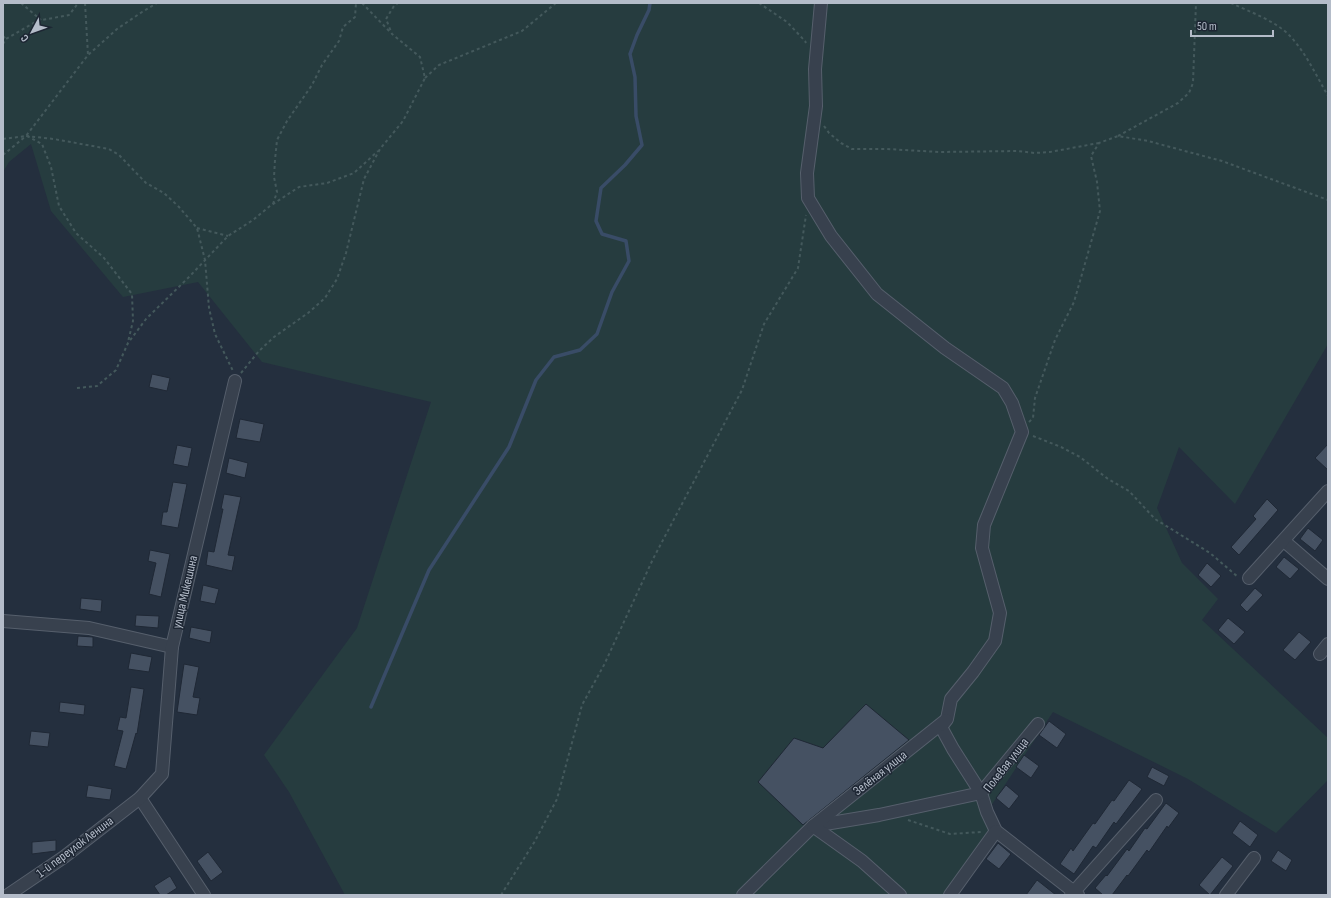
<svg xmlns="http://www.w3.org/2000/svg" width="1331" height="898" font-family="'Sofia Sans Condensed',sans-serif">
  <rect width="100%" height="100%" fill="#242f3e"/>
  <polygon fill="#263c3f" points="3,3 1328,3 1328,344 1235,504 1179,447 1157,508 1182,563 1218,599 1202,620 1328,738 1328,780 1276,833 1188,779 1053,712 987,812 996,831 951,895 345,895 289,792 264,755 357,628 431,402 262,362 198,282 123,297 51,211 31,144 9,162 3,172"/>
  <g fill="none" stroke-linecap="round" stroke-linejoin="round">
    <polyline stroke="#394c67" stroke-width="3.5" points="371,707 429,570 509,447 536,380 554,357 580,350 597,334 612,292 629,261 626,241 602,234 596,221 601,188 625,165 642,145 636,116 635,77 630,54 637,35 649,10 650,3"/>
  </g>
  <g fill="#455162" stroke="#1f2835">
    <polygon points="152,374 170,378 167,391 149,387"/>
    <polygon points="240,419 264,424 260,442 236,438"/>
    <polygon points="1328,444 1328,470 1315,458"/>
    <polygon points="177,445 192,448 188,467 173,464"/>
    <polygon points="229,458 248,463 245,478 226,473"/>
    <polygon points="173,482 187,484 178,528 161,525 163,512 167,512"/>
    <polygon points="224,494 241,497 228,555 235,556 232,571 206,565 208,551 214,552 223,509 221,509"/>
    <polygon points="1267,499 1278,510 1239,555 1231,547 1256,519 1253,516"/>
    <polygon points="1308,528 1323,540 1315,551 1300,539"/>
    <polygon points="150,550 170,554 161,597 149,594 156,563 148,561"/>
    <polygon points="1284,557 1299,569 1290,579 1276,567"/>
    <polygon points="1207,563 1221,576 1211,587 1198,575"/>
    <polygon points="203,585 219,589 215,604 200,601"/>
    <polygon points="1255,588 1263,595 1247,612 1240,605"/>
    <polygon points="81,598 102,600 101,612 80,609"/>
    <polygon points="136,615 159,616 158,628 135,626"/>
    <polygon points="1228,618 1245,632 1234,644 1218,630"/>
    <polygon points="191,627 212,631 210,643 189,638"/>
    <polygon points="1299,632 1311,642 1295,660 1283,650"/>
    <polygon points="78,636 93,637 93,647 77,646"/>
    <polygon points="131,653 152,657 149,672 128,669"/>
    <polygon points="184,664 199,667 193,697 200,698 197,715 177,712"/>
    <polygon points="131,687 144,689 137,734 136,733 126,769 114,766 123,731 117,730 120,717 126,718"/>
    <polygon points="60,702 85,705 84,715 59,712"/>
    <polygon points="866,704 909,740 803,825 758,782 794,738 823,748"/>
    <polygon points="1049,721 1066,734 1057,748 1039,735"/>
    <polygon points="31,731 50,733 48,747 29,745"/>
    <polygon points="1024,755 1039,766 1031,778 1016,767"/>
    <polygon points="1152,767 1169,776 1164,786 1147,777"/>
    <polygon points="1129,780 1142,789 1116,824 1114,822 1096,848 1093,846 1074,874 1060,864 1071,848 1073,851 1093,823 1095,824 1112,800 1114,801"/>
    <polygon points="88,785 112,789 110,800 86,797"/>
    <polygon points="1006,785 1019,796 1009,809 996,798"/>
    <polygon points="1166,803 1179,813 1168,828 1167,826 1149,852 1147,850 1128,876 1127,875 1112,895 1103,895 1095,888 1106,875 1107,876 1127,849 1129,851 1145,828 1147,829"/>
    <polygon points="1240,821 1258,835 1250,847 1232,833"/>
    <polygon points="56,840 56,851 32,854 32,842"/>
    <polygon points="998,843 1011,854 999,869 986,859"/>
    <polygon points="1278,850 1292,860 1286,871 1271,861"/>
    <polygon points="208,852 223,872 211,881 197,861"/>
    <polygon points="1222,857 1233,866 1210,895 1199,885"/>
    <polygon points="170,876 177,888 166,895 160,895 154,886"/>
    <polygon points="1037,880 1056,895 1026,895"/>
  </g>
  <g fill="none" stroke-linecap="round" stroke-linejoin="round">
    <g stroke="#565f6c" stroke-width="14">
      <g id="minor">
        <polyline points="1284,541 1328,579"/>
        <polyline points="1249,578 1328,491"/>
        <polyline points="3,621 89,628 172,647"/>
        <polyline points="1320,654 1328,644"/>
        <polyline points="1038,724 981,793 987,812 996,831 1078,895"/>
        <polyline points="140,798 204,895"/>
        <polyline points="8,895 64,857 140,798 162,774 172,647 235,381"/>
        <polyline points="743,895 813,826 879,815 981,793 953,749 941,727 947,719 951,699 973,672 995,641 1000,613 982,548 984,525 1022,432 1012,403 1003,388 945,348 877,294 831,236 808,198 807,173 816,106 815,69 821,3"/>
        <polyline points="900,895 862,861 813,826 946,720"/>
        <polyline points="950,895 996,831"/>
        <polyline points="1071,895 1156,800"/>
        <polyline points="1226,895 1254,858"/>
      </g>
    </g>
    <g stroke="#44595c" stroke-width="2" stroke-dasharray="3 3" stroke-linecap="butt">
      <polyline points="21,3 41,20"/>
      <polyline points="85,3 88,55"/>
      <polyline points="362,3 391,33"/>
      <polyline points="759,3 787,22 805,41 806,43"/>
      <path d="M1231 3C1250 12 1276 21 1290 36 1306 53 1316 75 1328 96"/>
      <polyline points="3,36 6,39"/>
      <polyline points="3,44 6,39 37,21 69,15 76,6 77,3"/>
      <polyline points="425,78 439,65 522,31 556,3"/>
      <polyline points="824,126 829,133 841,143 852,149 887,149 939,152 1018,151 1035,153 1050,152 1099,143"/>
      <polyline points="27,136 42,144 51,167 59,206 76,233 104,258 132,294 133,321 128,342"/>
      <polyline points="1118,136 1178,103 1189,93 1193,83 1196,3"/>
      <polyline points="3,139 26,136 88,55 117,29 142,12 157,3"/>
      <polyline points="3,155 26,136 54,139 109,149 119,155 146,183 164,193 179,207 197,228 205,260 209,308 215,334 233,371"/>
      <polyline points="273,204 277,192 274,177 275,160 277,140 287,121 312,85 322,65 339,41 343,27 355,17 356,3"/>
      <polyline points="197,228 228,236"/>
      <polyline points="241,373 259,351 274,337 308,313 325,298 337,279 346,253 364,179 380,149 403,121 425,78 420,57 392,34 386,19 394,6 398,3"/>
      <polyline points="77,388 97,386 116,370 128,343 146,319 190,276 228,236 253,220 270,206 299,187 327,183 354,173 378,151"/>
      <polyline points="1029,422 1033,418 1035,398 1055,340 1074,302 1100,211 1097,182 1091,156 1099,143 1118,136 1148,141 1222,161 1328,200"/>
      <polyline points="1033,436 1061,447 1080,457 1108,479 1129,491 1155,519 1210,553 1238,577"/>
      <polyline points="908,820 950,834 981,832"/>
      <polyline points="501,895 535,841 557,799 582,705 604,665 653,559 742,390 764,324 798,268 806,215"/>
    </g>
    <use href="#minor" stroke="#38414e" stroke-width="12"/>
  </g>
  <g text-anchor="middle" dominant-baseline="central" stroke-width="3" stroke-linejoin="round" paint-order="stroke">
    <g font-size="13" fill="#b4bcc9" stroke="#1d2633">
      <text transform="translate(185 592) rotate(-77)">улица Микешина</text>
      <text transform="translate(1006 765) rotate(-52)">Полевая улица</text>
      <text transform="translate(880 773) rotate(-38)">Зелёная улица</text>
      <text transform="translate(75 847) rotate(-37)">1-й переулок Ленина</text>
    </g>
  </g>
  <rect width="1331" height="898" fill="none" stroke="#b4bcc9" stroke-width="8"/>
  <g transform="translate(32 32) rotate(229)" stroke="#1d2633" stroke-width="3" paint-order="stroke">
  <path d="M0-3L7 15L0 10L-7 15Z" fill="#b4bcc9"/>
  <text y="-6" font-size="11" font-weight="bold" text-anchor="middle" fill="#b4bcc9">С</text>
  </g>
  <path d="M1191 30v6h82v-6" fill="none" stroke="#b4bcc9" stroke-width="2"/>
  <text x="1197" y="30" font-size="12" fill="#b4bcc9" stroke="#1d2633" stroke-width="3" paint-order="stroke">50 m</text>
</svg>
